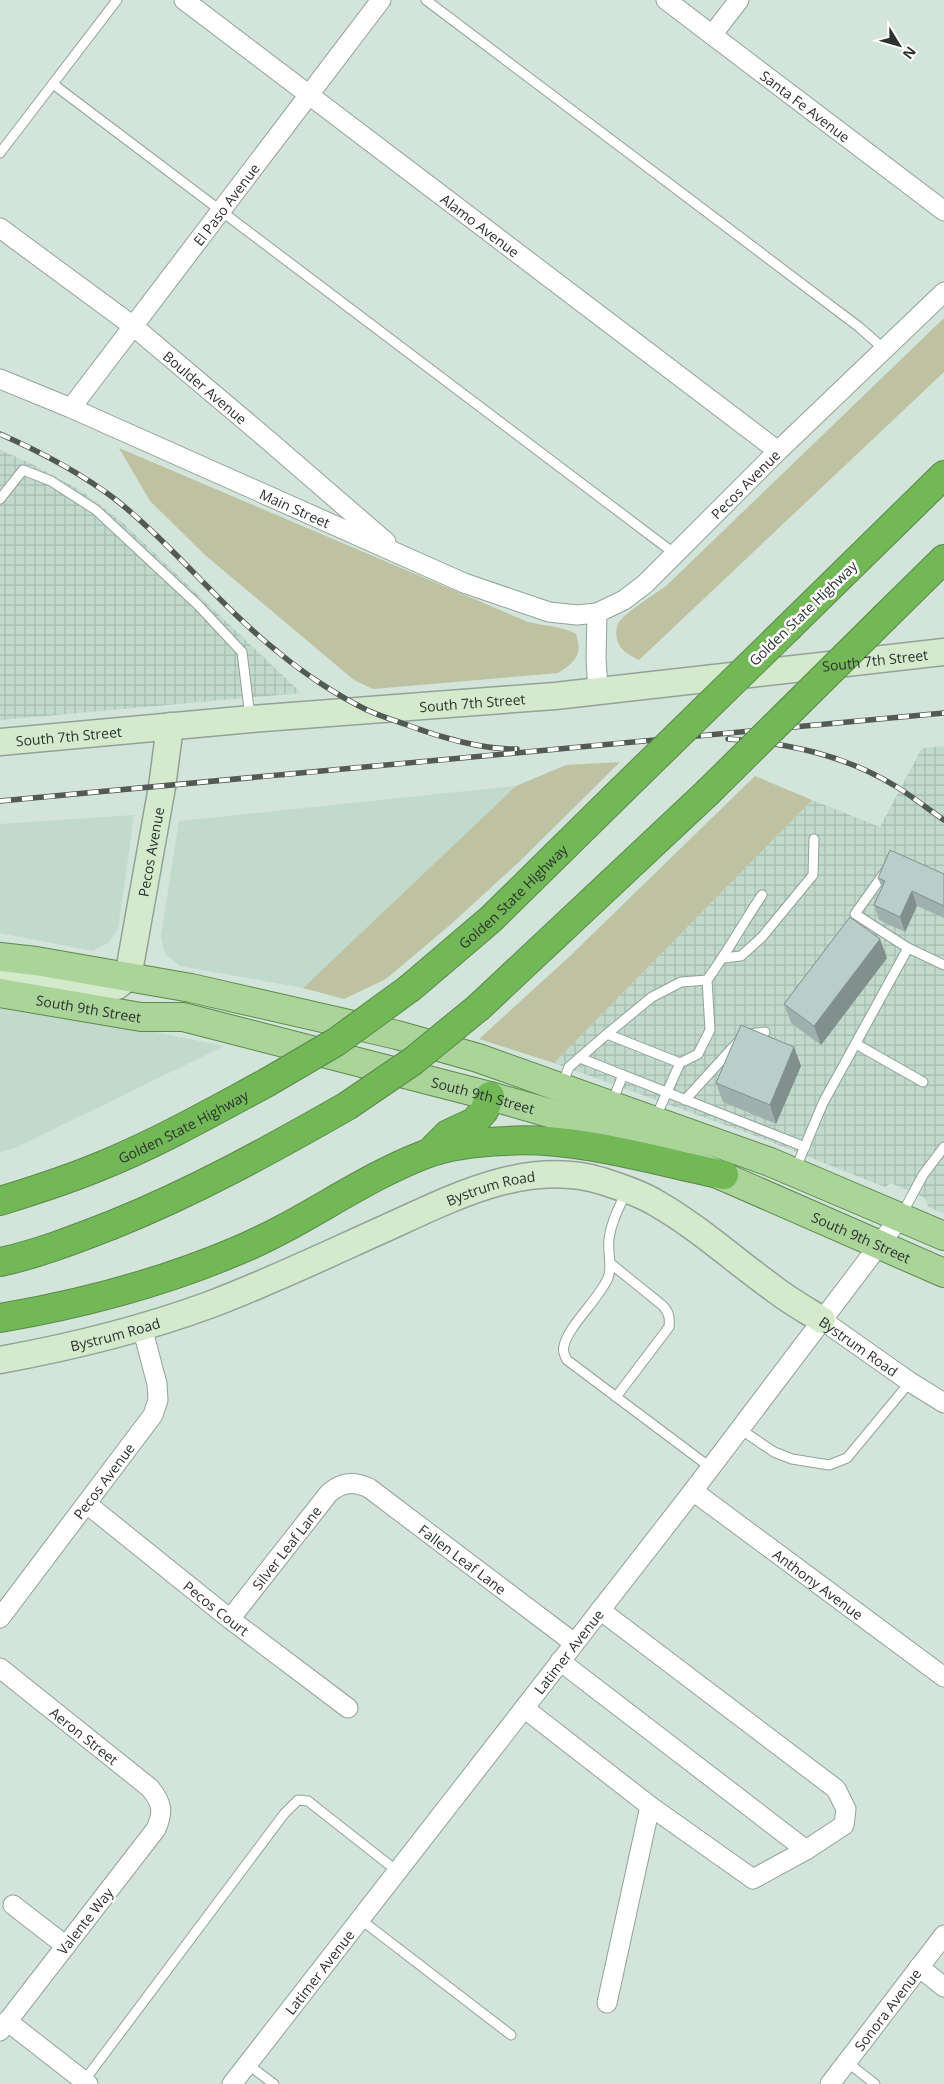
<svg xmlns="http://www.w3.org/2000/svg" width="944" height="2084" font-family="'Open Sans',sans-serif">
  <defs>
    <pattern id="industrial-grid" width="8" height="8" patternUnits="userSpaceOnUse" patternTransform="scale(1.25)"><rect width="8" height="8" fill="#c1dacc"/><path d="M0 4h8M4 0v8" fill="none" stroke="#a6bcb0"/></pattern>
  </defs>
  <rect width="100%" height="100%" fill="#d3e4da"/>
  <g fill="#c1dacc">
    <polygon points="516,786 303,988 180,966 165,954 161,936 179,821"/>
    <polygon points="134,815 118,929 108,943 93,951 0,933 0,824"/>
    <polygon points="0,1004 96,1020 224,1046 15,1148 0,1152"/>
  </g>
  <g fill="url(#industrial-grid)">
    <polygon points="0,450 30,463 80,490 122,522 301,693 0,720"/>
    <polygon points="944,746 944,1214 928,1207 925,1198 891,1183 885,1187 761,1138 554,1063 812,800 880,827 922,748"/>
  </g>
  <g fill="#bec2a2">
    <path d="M944 318V372L639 660C629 655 620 651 617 639 616 635 616 628 618 624 622 614 657 593 667 585Z"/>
    <path d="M119 448 528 622C544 626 562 626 576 634 583 655 575 662 558 673L373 689 354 680 205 555 150 501Z"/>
    <polygon points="620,762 518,863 450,925 386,979 344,999 303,988 516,786 566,765"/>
    <polygon points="755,776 812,800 554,1063 479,1039 569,957"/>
  </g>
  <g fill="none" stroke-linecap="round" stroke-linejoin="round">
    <g stroke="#92a299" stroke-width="11">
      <g id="lane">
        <polyline points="426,0 859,327 884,349"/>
        <polyline points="53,84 675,554"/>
        <polyline points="0,153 117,0"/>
        <polyline points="0,499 23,470 51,481 96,510 198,605 242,652 250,717"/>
        <polyline points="885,872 855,914 908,948"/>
        <polyline points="723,958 741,956 762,937 813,875 814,839"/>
        <path d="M607 1034 652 997 681 982 707 980C727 953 743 923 762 895"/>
        <polyline points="749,1034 765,1032"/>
        <polyline points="856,1044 923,1082"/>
        <polyline points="580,1058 805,1147"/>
        <polyline points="680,1063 698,1054 710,1030 707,980"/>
        <polyline points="562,1085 569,1067 607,1034 680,1063 655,1119"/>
        <polyline points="685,1100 737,1043"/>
        <polyline points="612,1102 623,1075"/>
        <polyline points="795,1170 823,1103 908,948 944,965"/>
        <path d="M626 1192C619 1208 611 1222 609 1239 607 1252 613 1266 608 1278 599 1299 568 1326 564 1346 562 1351 565 1356 567 1360L711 1468"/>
        <polyline points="902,1214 923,1175 944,1147"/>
        <path d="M610 1263 662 1305C669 1312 670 1317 669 1327L616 1397"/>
        <polyline points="740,1429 774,1452 792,1459 829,1465 847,1458 910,1382"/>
        <polyline points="360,1919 511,2035"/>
        <polyline points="847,2062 875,2084"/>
        <polyline points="247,2064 274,2084"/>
        <polyline points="84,2081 284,1814 298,1800 308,1801 397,1871"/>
      </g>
    </g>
    <g stroke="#92a299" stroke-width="21">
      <g id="street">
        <path id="s1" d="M184 0 778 451"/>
        <path id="s2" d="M666 0 944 211"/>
        <polyline points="712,35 739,0"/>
        <path id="s3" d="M0 228 133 326 268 440 386 542"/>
        <path id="s4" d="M0 379 71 408 464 583 549 612 577 615 597 613"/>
        <path id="s5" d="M71 408 381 0"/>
        <path id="s6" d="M598 691 596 658 597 613 624 600 645 584 778 451 944 292"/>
        <path id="s7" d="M822 1320 910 1382 944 1403"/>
        <path id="s8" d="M693 1491 944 1677"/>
        <path id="s9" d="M87 1504 230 1619 348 1708"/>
        <path id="s10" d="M0 1618 153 1415 158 1400 157 1384 142 1327"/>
        <path id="s11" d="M230 1619 329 1493C342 1482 353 1481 369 1488L574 1643"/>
        <polyline points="560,1661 806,1850"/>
        <path id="s12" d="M0 1668 150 1788C162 1803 164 1811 156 1829L0 2031"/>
        <polyline points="524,1708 650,1806 753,1879 806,1850 844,1825 846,1809 836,1789 600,1610"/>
        <polyline points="13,1905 66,1946"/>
        <polyline points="919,1967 944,1987"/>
        <polyline points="607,2003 650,1806"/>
        <polyline points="7,2021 88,2084"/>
        <path id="s13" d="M232 2084 693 1491 901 1216"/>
        <path id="s14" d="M830 2084 944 1935"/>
      </g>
    </g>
    <g stroke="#92a299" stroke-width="29">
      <g id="secondary">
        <path id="s15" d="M0 742 251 719 555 696 944 652"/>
        <path id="s16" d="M0 973 106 989 117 986 128 977 162 787 170 726"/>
        <path id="s17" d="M0 1360C71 1347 141 1330 209 1305 265 1284 320 1258 375 1233 445 1202 523 1157 602 1181 620 1187 640 1193 656 1203 698 1227 734 1260 773 1288 788 1300 806 1310 822 1320"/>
      </g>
    </g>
    <g stroke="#5a8948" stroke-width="30">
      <g id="primary">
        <polyline points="0,957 36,961 191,988 397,1035 478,1058 770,1162 944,1236"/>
        <path id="s18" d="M0 993 141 1017H183L490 1096 633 1137 944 1273"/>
      </g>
    </g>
    <g stroke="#5a8948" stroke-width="30">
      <g id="highway">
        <polyline points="886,616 944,559"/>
        <polyline points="790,626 944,475"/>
        <path id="s19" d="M410 988 491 919 621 791"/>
        <polyline points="479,1007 707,793"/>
        <polyline points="434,1148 448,1134 474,1122 484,1111 490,1096"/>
        <path id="s20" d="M0 1201C36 1190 73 1178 108 1163 163 1140 214 1111 266 1083"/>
        <path d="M0 1262C38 1254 76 1239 112 1225 194 1192 270 1150 347 1106"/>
        <path d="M0 1318C82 1304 162 1283 239 1250 304 1223 360 1179 426 1154 450 1145 480 1142 505 1141 576 1136 655 1161 724 1175"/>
      </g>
    </g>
    <use href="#lane" stroke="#fff" stroke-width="9"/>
    <use href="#street" stroke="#fff" stroke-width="19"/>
    <use href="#secondary" stroke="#d5eacc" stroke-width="26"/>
    <use href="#primary" stroke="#aad49a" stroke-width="28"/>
    <use href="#highway" stroke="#72b856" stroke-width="28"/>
    <g stroke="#525a56" stroke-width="5.5">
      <g id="rail">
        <path d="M0 434C41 452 79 472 115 499 174 546 220 606 278 652 303 673 338 696 367 710 380 716 396 721 410 726 439 737 484 750 517 749"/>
        <path d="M728 739C788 743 845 755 897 787 913 797 928 809 944 820"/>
        <polyline points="0,801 944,713"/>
      </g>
    </g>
    <use href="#rail" stroke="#fff" stroke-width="4" stroke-dasharray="11" stroke-linecap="butt"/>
    <g stroke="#5a8948" stroke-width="30" stroke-linecap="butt">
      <g id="highway-bridge">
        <polyline points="621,791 790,626"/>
        <polyline points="707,793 886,616"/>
        <polyline points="266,1083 336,1042 410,988"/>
        <polyline points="347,1106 413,1061 479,1007"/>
      </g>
    </g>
    <use href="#highway-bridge" stroke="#72b856" stroke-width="28"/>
  </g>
  <g fill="#9fb0ae">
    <polygon points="944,874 944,918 917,906 905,932 879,920 874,905 882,888 878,878"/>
    <polygon points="887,958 821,1045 791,1023 784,1004"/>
    <polygon points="794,1047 801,1066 776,1124 723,1102 716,1083"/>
  </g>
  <g fill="#82908d">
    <polygon points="912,891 917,906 905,932 900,917"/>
    <polygon points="880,939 887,958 821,1045 814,1026"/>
    <polygon points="794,1047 801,1066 776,1124 770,1105"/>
  </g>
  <g fill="#b9cdca" stroke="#82908d">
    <polygon points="890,850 944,874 944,906 912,891 900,917 874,905 885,881 878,878"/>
    <polygon points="850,917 880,939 814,1026 784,1004"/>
    <polygon points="741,1025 794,1047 770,1105 716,1083"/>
  </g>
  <g text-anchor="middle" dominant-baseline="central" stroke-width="5" stroke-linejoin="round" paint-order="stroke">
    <g font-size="14" fill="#2c322f" stroke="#fff">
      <text stroke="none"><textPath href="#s2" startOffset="175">Santa Fe Avenue</textPath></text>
      <text stroke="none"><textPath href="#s5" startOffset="256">El Paso Avenue</textPath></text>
      <text stroke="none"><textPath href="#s1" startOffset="372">Alamo Avenue</textPath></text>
      <text stroke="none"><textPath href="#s3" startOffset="260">Boulder Avenue</textPath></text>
      <text stroke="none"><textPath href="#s6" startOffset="276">Pecos Avenue</textPath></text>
      <text stroke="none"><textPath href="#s4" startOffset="322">Main Street</textPath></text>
      <text transform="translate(803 613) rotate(-44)">Golden State Highway</text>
      <text stroke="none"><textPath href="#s15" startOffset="879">South 7th Street</textPath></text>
      <text stroke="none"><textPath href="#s15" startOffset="474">South 7th Street</textPath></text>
      <text stroke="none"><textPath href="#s15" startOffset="69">South 7th Street</textPath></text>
      <text stroke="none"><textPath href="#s16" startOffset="260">Pecos Avenue</textPath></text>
      <text stroke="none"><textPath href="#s19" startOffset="138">Golden State Highway</textPath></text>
      <text stroke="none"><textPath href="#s18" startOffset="90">South 9th Street</textPath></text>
      <text stroke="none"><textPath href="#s18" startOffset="495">South 9th Street</textPath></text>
      <text stroke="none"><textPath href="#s20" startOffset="198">Golden State Highway</textPath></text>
      <text stroke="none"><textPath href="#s17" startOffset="522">Bystrum Road</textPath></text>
      <text stroke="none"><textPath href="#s18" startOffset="900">South 9th Street</textPath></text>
      <text stroke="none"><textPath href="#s17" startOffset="118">Bystrum Road</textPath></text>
      <text stroke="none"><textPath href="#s7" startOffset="45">Bystrum Road</textPath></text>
      <text stroke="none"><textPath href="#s10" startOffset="172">Pecos Avenue</textPath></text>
      <text stroke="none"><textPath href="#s11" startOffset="91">Silver Leaf Lane</textPath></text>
      <text stroke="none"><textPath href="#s11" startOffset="321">Fallen Leaf Lane</textPath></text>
      <text stroke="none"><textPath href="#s8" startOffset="156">Anthony Avenue</textPath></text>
      <text stroke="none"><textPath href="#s9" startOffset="166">Pecos Court</textPath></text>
      <text stroke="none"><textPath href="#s13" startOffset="548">Latimer Avenue</textPath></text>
      <text stroke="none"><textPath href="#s12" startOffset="108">Aeron Street</textPath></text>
      <text transform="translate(85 1921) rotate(-52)">Valente Way</text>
      <text stroke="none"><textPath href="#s13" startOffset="142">Latimer Avenue</textPath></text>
      <text stroke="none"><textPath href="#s14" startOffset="94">Sonora Avenue</textPath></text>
    </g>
  </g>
  <g transform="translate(899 45) rotate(127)" stroke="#ffffff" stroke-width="4" paint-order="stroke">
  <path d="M0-4L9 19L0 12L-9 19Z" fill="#2c322f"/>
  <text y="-8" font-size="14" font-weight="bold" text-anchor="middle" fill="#2c322f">N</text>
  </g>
</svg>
